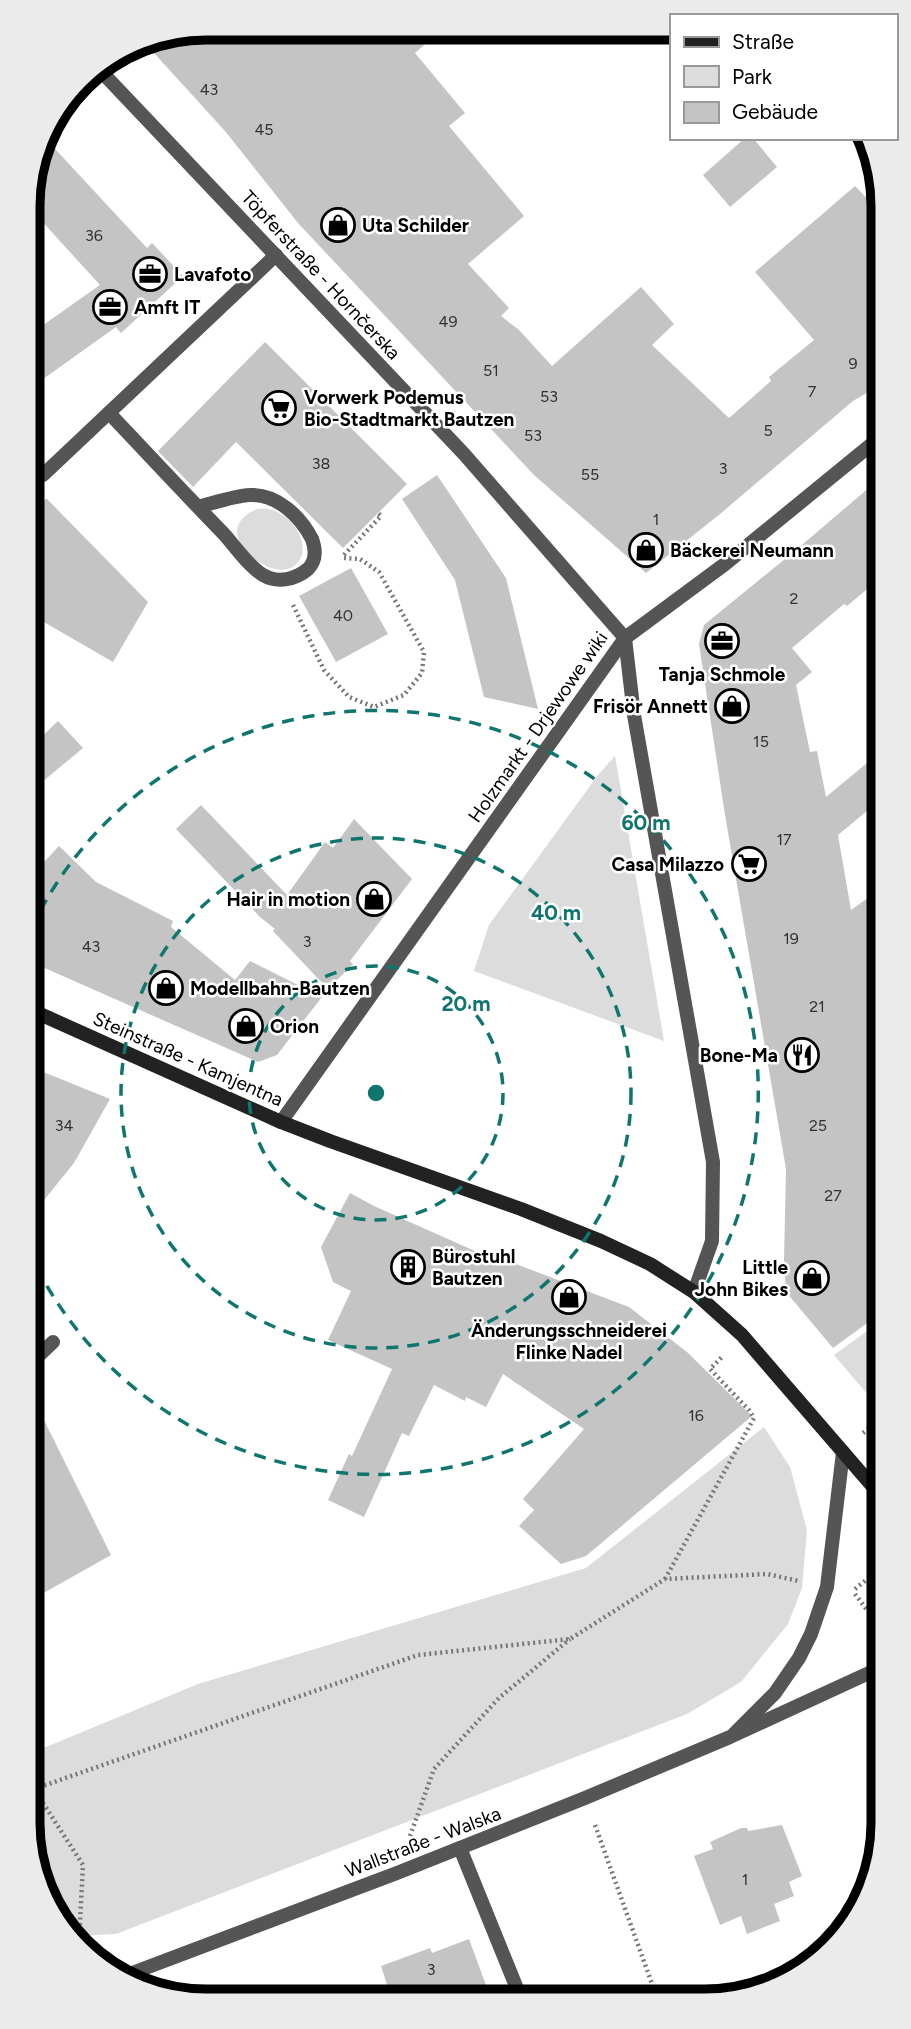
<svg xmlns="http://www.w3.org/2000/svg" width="911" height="2029" font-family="Figtree,sans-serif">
  <rect width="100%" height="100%" fill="#fff"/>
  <g fill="#dcdcdc">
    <path d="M257 509C260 509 264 508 268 509 290 512 317 548 294 566 271 584 204 531 257 509Z"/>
    <polygon points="615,756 664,1041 474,971 489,925 598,775"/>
    <polygon points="881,1321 881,1410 834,1355"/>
    <polygon points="764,1427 790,1467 807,1530 802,1588 788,1624 741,1682 687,1714 116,1934 76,1936 34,1869 34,1752 198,1684 586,1568"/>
  </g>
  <g fill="#c4c4c4">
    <polygon points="206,28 442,29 415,53 465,113 449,126 524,216 468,264 509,308 501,316 519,330 552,366 641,287 674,324 652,345 729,418 771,381 769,377 814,340 755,272 855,186 877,209 878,386 853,401 720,514 646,573 534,475 298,223 225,131 143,41"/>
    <polygon points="44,137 147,248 152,243 183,276 121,333 116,327 29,389 29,335 100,285 28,206 28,194"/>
    <polygon points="745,138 753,138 777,167 730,207 703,175"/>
    <polygon points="265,342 407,484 343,548 236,442 193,487 158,451"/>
    <polygon points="437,475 506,578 538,709 484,697 455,580 402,499"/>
    <polygon points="878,480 878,580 847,606 844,604 792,648 812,672 796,685 810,752 817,751 826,797 879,753 879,801 838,835 851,910 879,890 881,1313 833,1348 786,1292 784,1260 786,1169 725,815 699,644 704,625 796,550"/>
    <polygon points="46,498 148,602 113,662 30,614 30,526"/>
    <polygon points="351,568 388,634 336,662 299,596"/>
    <polygon points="58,721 83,748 30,792 30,748"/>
    <polygon points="201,805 287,895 325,842 333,848 354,819 412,879 350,961 353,964 328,989 273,931 275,929 260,917 176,829"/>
    <polygon points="59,846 96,882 173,921 171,927 235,980 250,961 322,997 277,1055 258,1062 31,962 31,876"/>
    <polygon points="31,1067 110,1099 74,1163 32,1215"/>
    <polygon points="350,1193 374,1206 486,1256 487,1253 629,1307 687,1352 752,1416 586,1556 561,1564 519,1526 534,1510 523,1499 584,1429 503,1374 486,1407 466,1397 465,1401 434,1385 409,1436 402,1433 364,1517 328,1500 349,1454 352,1456 392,1369 328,1340 351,1291 333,1282 321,1247"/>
    <polygon points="33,1398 111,1555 33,1599"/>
    <polygon points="782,1825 802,1876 789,1882 794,1896 774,1904 780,1921 747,1934 741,1916 720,1925 694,1856 713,1849 710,1842 741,1828 747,1828 748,1831"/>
    <polygon points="469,1939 490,1996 391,1997 381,1966 430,1948 432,1953"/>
  </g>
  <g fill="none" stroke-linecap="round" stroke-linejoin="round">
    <g stroke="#777" stroke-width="4.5" stroke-dasharray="2 3.5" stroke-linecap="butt">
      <polyline points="29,429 39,439"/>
      <polyline points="344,555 381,516 378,513"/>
      <polyline points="293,605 324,670 349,697 374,707 404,695 422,673 424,652 379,572 360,559 344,558"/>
      <polyline points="863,1433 881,1418"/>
      <polyline points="665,1579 754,1418 749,1410 710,1369 723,1356"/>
      <polyline points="855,1589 882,1567"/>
      <polyline points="855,1594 882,1630"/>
      <polyline points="34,1789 418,1655 570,1639 665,1579 767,1574 799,1581"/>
      <polyline points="34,1789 83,1865 79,1941"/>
      <polyline points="595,1825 656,1995"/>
      <polyline points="410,1836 434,1769 499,1698 570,1639"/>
    </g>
    <g stroke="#555" stroke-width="14">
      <path d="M109 413C147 453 184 493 223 533 235 546 248 566 263 575 278 584 296 579 308 569 316 561 316 550 312 539 300 516 277 494 250 495 233 496 214 503 198 507"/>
      <polyline points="43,475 276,255"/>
      <polyline points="32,1362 53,1342"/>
      <polyline points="460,1848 520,1996"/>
    </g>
    <g stroke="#555" stroke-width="14">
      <polyline points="97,67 464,454 625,638"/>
      <polyline points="625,638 634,715 713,1162 712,1241 694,1292"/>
      <polyline points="281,1122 625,638 725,564 878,439"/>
      <polyline points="734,1734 775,1693 799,1658 811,1634 827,1587 843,1452"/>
    </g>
    <polyline stroke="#555" stroke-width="14" points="127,1975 397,1873 585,1798 730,1737 882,1667"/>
    <polyline stroke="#222" stroke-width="14" points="31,1010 281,1122 330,1141 521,1209 601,1241 650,1264 694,1292 742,1335 881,1496"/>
  </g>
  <g fill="none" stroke="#0f766e" stroke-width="3.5" stroke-dasharray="12 9">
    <circle cx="376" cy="1093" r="127"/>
    <circle cx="376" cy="1093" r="255"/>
    <path d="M31 929A382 382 0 1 1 33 1260"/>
  </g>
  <defs>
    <g id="shop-ring" transform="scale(1.75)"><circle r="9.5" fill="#fff" stroke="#000" stroke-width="1.5"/><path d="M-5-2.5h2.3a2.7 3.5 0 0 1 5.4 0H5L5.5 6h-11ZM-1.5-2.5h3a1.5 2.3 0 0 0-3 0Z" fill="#000"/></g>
    <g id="office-ring" transform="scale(1.75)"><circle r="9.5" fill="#fff" stroke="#000" stroke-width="1.5"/><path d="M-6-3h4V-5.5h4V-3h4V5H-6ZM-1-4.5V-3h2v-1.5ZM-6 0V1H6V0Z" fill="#000"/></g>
    <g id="supermarket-ring" transform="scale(1.75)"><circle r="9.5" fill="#fff" stroke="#000" stroke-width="1.5"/><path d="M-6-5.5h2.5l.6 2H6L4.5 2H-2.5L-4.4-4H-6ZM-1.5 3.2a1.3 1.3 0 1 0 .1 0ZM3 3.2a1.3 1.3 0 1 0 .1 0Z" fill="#000"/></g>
    <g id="restaurant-ring" transform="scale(1.75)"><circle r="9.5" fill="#fff" stroke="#000" stroke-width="1.5"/><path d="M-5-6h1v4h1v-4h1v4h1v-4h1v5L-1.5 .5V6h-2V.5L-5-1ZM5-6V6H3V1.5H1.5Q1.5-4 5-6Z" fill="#000"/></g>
    <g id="building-ring" transform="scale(1.75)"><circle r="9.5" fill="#fff" stroke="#000" stroke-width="1.5"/><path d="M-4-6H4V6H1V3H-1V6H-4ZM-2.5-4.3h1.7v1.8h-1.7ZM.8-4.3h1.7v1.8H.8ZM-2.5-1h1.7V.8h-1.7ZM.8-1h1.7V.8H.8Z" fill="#000"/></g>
  </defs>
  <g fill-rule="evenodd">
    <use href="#shop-ring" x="338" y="225"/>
    <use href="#office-ring" x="150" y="274"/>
    <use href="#office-ring" x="110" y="307"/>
    <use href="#supermarket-ring" x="279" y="408"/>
    <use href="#shop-ring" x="646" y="550"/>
    <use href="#office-ring" x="722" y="641"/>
    <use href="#shop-ring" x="732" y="706"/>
    <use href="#supermarket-ring" x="749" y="864"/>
    <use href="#shop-ring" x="374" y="899"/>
    <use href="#shop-ring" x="166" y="988"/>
    <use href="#shop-ring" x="246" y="1026"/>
    <use href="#restaurant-ring" x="802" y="1055"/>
    <use href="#building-ring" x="408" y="1267"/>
    <use href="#shop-ring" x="812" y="1278"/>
    <use href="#shop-ring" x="569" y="1297"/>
  </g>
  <g text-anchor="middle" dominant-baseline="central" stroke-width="5" stroke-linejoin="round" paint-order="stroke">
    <g font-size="16" fill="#313131">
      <text x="209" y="89">43</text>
      <text x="264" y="129">45</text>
      <text x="94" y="235">36</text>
      <text x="448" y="321">49</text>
      <text x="853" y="363">9</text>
      <text x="491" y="370">51</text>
      <text x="812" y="391">7</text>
      <text x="549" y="396">53</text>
      <text x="768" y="430">5</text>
      <text x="533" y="435">53</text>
      <text x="321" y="463">38</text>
      <text x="723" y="468">3</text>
      <text x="590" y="474">55</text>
      <text x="656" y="519">1</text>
      <text x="794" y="598">2</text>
      <text x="343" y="615">40</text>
      <text x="761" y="741">15</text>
      <text x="784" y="839">17</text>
      <text x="791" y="938">19</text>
      <text x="307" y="941">3</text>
      <text x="91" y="946">43</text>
      <text x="817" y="1006">21</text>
      <text x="64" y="1125">34</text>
      <text x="818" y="1125">25</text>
      <text x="833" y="1195">27</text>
      <text x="696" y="1415">16</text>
      <text x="745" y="1879">1</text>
      <text x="431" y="1969">3</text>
    </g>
    <g font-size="19" font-weight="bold" fill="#000" stroke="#fff" text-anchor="start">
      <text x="362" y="225">Uta Schilder</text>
      <text x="174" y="274">Lavafoto</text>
      <text x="134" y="307">Amft IT</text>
      <text x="304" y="397">Vorwerk Podemus<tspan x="304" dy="22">Bio-Stadtmarkt Bautzen</tspan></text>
      <text x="670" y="550">Bäckerei Neumann</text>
      <text x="722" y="674" text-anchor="middle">Tanja Schmole</text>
      <text x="708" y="706" text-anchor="end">Frisör Annett</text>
      <text x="724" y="864" text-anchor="end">Casa Milazzo</text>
      <text x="350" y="899" text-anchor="end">Hair in motion</text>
      <text x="190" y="988">Modellbahn-Bautzen</text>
      <text x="270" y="1026">Orion</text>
      <text x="778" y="1055" text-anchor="end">Bone-Ma</text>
      <text x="432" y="1256">Bürostuhl<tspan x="432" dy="22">Bautzen</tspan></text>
      <text x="788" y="1267" text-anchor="end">Little<tspan x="788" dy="22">John Bikes</tspan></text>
      <text x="569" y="1330" text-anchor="middle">Änderungsschneiderei<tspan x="569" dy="22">Flinke Nadel</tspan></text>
    </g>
    <g font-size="19" fill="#000" stroke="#fff">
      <text transform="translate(321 275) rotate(47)">Töpferstraße - Hornčerska</text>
      <text transform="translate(538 727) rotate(-55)">Holzmarkt - Drjewowe wiki</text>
      <text transform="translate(188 1059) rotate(24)">Steinstraße - Kamjentna</text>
      <text transform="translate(423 1842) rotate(-21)">Wallstraße - Walska</text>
    </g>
  </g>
  <path d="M0 0H911V2029H0ZM206 40H705A166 166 0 0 1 871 206V1823A166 166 0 0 1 705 1989H206A166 166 0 0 1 40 1823V206A166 166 0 0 1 206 40Z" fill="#ebebeb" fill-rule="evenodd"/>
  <path fill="none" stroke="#000" stroke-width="9" d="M206 40H705A166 166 0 0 1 871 206V1823A166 166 0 0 1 705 1989H206A166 166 0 0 1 40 1823V206A166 166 0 0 1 206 40Z"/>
  <circle cx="376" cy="1093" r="10" fill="#0f766e" stroke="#fff" stroke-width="3.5"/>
  <g font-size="21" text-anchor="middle" font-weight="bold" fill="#0f766e" stroke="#fff" stroke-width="5" stroke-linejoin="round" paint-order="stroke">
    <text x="646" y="830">60 m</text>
    <text x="556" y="920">40 m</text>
    <text x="466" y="1011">20 m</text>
  </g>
  <rect x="670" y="14" width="228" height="126" fill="#ffffff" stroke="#999999" stroke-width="2"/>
  <rect x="684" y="37" width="35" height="10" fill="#222222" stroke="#999999" stroke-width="2"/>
  <text x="732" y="49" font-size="21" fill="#000000">Straße</text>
  <rect x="684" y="66" width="35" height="21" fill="#dcdcdc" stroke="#999999" stroke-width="2"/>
  <text x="732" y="84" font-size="21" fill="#000000">Park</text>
  <rect x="684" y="102" width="35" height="21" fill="#c4c4c4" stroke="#999999" stroke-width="2"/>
  <text x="732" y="119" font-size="21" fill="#000000">Gebäude</text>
</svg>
